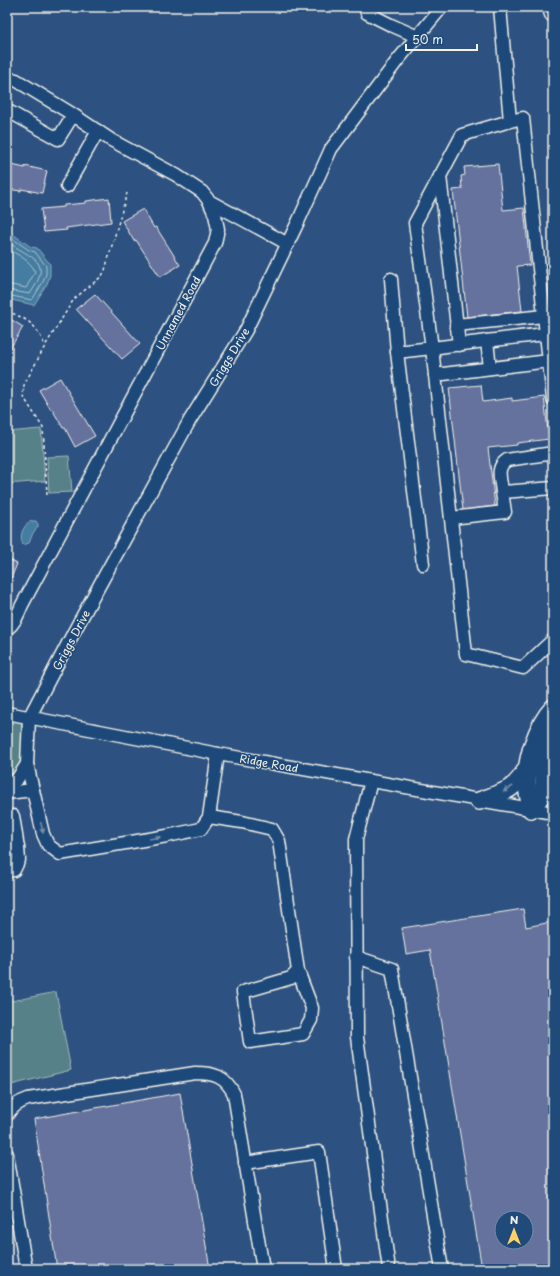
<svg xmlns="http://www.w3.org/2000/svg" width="560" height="1276" font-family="'Playpen Sans',sans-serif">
  <rect width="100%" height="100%" fill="#2d5281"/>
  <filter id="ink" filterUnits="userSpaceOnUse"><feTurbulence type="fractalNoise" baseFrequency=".025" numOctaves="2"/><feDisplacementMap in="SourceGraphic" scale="8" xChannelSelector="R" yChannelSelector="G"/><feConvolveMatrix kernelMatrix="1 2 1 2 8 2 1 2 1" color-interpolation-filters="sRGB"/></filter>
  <g filter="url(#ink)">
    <g fill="#578188" stroke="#a6b9b8">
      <polygon points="41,429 45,481 7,484 7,432"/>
      <polygon points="69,456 72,492 49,493 47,457"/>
      <polygon points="7,718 29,722 33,784 7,784"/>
      <polygon points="7,989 12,1001 56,992 71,1070 7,1086"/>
    </g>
    <g fill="#457ca1" stroke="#8babbd">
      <polygon points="7,230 31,247 37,248 50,264 50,275 47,284 34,305 7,299"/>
      <path d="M31 521H36L38 524V527L33 533 29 543 23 545C19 536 22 527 31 521Z"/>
    </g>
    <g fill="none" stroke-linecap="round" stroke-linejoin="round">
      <g stroke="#aec2cc" stroke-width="1">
        <polyline points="7,235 29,250 35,252 46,266 46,274 43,282 32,300 7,295"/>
        <path d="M7 241C32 260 54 259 30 294L7 290"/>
        <path d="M7 248C16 254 32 261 35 272L26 288 7 284"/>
      </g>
    </g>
    <g fill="#66729e" stroke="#f4f1e8" fill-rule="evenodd">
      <polygon points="7,164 25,168 25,166 47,171 42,193 21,189 21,191 7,189"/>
      <polygon points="498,164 503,210 524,208 530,265 517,266 522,311 467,317 453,190 462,189 461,176 465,175 464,167"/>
      <polygon points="109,198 111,222 66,228 67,230 44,232 41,209 64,207 64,205 86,203 86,201"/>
      <polygon points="143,209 154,228 156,227 180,265 160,277 136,240 134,241 122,221"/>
      <polygon points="95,294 140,344 122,359 76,309"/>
      <polygon points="7,317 23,327 11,347 9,346 7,350"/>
      <polygon points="60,378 95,436 75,447 65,428 63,428 52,409 51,410 39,390"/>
      <polygon points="481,385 483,402 512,398 512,401 544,397 549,439 517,443 517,445 488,448 495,506 463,510 449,388"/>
      <polygon points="7,558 17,564 9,583 7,582"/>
      <path d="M523 909 526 927 552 922 553 920V1269H482L430 950 406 954 402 928ZM502 1218H526V1242H502Z"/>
      <polygon points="180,1093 210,1269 57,1269 34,1119"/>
    </g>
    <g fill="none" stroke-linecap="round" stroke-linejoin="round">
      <g stroke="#f4f1e8" stroke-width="15">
        <g id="minor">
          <polyline points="365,7 367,13 391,25 418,37"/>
          <polyline points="500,7 510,121"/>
          <path d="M7 79 16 80 72 114 111 140 176 175 202 192 209 201 215 215 218 229 215 243 22 605C18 614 15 623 7 629"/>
          <polyline points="10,112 58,139 73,115"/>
          <polyline points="440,176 459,345"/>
          <polyline points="67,186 98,131"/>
          <polyline points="209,201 288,244"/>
          <polyline points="391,279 397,352 423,564"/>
          <polyline points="456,325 544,316"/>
          <polyline points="487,341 490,368"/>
          <path d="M397 352 432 348 415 223 462 135 510 121 523 118 546 334 549 361 435 375 432 348C470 343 508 338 546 334L553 333"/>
          <polyline points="549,361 553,399"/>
          <polyline points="435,375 466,654 523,668 553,640"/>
          <path d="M553 453 507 460C495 468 501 479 502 492L553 488"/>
          <polyline points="451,518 505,512 502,492"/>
          <polyline points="7,713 218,754 553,813"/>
          <polyline points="218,754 209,817 201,829 167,836 60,854 48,845 43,834 27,764 29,718 76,628 190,420 246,330 298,222 331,149 397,61 442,7"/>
          <polyline points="371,781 356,839 357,1037 389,1269"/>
          <polyline points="7,788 18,778 27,764"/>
          <polyline points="7,793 33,790"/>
          <polyline points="7,817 13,816 18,848 7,849"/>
          <polyline points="209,817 242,822 272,829 279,841 298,971 291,978 243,992 250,1042 303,1034 311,1020 312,1008 298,971"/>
          <polyline points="7,871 14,870 19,860 18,848"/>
          <polyline points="356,957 392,969 442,1269"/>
          <path d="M7 1115C12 1106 19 1102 28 1099L195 1073C214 1073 225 1076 234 1094L263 1269"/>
          <polyline points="7,1154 26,1269"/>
          <polyline points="245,1163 319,1152 336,1269"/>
        </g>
      </g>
      <g stroke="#f4f1e8" stroke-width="20">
        <g id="highway">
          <polyline points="552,7 553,13"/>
          <path d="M479 801C504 792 515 791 528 766"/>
          <path d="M531 809C530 801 527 792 527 784 525 761 537 725 553 708"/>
          <path d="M531 809C535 804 540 799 542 793 546 783 543 774 542 764 542 754 543 745 546 736"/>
        </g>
      </g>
      <g stroke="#f4f1e8" stroke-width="1.5" stroke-dasharray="3 3" stroke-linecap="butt">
        <path d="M7 311C29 320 36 324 45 346"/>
        <polyline points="47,495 43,428 23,396 24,385 45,346 74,299 102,276 105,270 127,193"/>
      </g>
      <use href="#minor" stroke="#1f4a7a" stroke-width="12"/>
      <use href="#highway" stroke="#1f4a7a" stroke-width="17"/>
    </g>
    <defs><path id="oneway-solid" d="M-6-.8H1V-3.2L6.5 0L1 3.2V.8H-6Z"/></defs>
    <g fill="#748da6">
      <use href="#oneway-solid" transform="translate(508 789) rotate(150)"/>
      <use href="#oneway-solid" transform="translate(42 828) rotate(77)"/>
      <use href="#oneway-solid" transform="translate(155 838) rotate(-10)"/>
    </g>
  </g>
  <g text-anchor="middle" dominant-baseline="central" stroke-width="3" stroke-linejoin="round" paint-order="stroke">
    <g font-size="11" fill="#f4f1e8" stroke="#1f4a7a">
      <text transform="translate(178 313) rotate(-62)">Unnamed Road</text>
      <text transform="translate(229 357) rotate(-59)">Griggs Drive</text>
      <text transform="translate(71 640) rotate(-62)">Griggs Drive</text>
      <text transform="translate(269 763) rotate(10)">Ridge Road</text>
    </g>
  </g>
  <rect width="560" height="1276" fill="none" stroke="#1f4a7a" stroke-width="24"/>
  <rect x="12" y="12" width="536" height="1252" fill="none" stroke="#f4f1e8" stroke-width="1.5" filter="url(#ink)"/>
  <g transform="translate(514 1230)"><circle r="19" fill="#1f4a7a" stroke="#748da6"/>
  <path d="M0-3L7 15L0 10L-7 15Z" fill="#ffd166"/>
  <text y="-6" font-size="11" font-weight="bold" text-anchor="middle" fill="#f4f1e8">N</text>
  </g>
  <path d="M406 44v6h71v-6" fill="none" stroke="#f4f1e8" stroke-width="2"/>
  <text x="412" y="44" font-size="12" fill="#f4f1e8" stroke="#1f4a7a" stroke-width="3" paint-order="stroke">50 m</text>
</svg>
